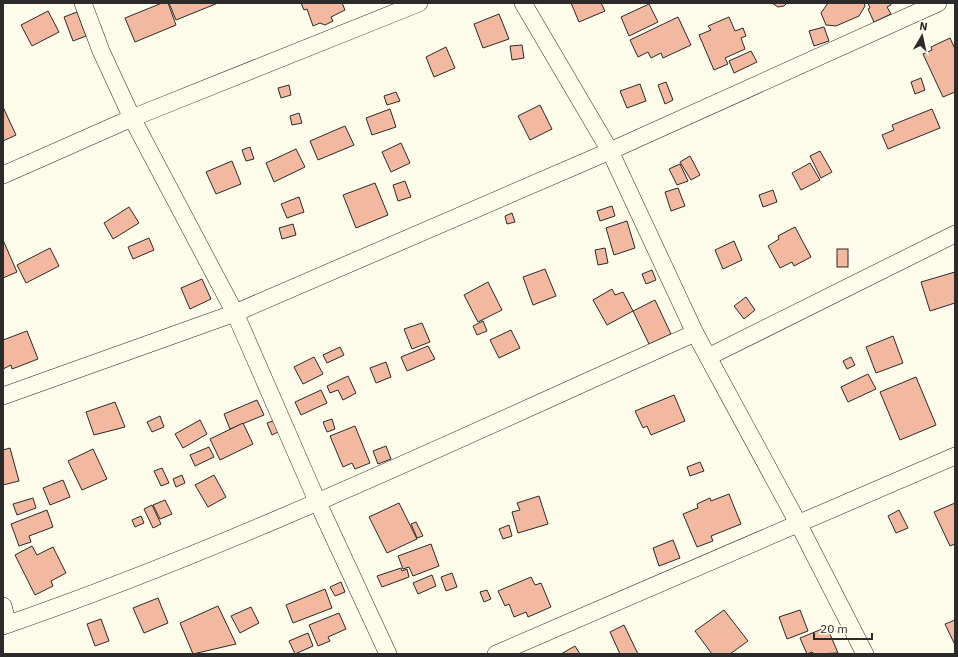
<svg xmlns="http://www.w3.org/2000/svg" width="958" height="657" font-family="'IBM Plex Sans',sans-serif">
  <rect width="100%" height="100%" fill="#fdfbea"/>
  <g fill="#f2b8a0" stroke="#2b2b2b">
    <polygon points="162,3 168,3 176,25 135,42 125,18"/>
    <polygon points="169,3 218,3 176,20"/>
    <polygon points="301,3 342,3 345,10 331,17 333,21 325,25 320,23 313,26 307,9 304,10"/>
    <polygon points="571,3 601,3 605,11 579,22"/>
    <polygon points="772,3 787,3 784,6 778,7"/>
    <polygon points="828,3 864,3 865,6 859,16 836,26 826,25 821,13"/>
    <polygon points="868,3 890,3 891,5 887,7 891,14 874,22 868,9 870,8"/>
    <polygon points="649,4 658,22 629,36 621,17"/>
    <polygon points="48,11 59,32 32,46 21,25"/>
    <polygon points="77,12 86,36 73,41 64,17"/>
    <polygon points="499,14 509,39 483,48 474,24"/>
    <polygon points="678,17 691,45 663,58 661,53 651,58 648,52 638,57 630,40"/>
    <polygon points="729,17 735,31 743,28 746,36 741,38 745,49 725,58 728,64 714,70 699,35 711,30 708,26"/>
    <polygon points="824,27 829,41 814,46 809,31"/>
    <polygon points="950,38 955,49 955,92 943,97 923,54 932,50 931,47"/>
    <polygon points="522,45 524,58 512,60 510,46"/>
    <polygon points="446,47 455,68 434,77 426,57"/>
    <polygon points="751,51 757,62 734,73 729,61"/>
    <polygon points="921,78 925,90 915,94 911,82"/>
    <polygon points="666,82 673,100 665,104 658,85"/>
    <polygon points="640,84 646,101 627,108 620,91"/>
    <polygon points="289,85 291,95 281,98 278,88"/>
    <polygon points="396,92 400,101 387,105 384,96"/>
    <polygon points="540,105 552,129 530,140 518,116"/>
    <polygon points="3,107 16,135 3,141"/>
    <polygon points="390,109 396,127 372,135 366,118"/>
    <polygon points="932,109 940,128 888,149 882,135 894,130 892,125"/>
    <polygon points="299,113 302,123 292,125 290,116"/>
    <polygon points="345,126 354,145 318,160 310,141"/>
    <polygon points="401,143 410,163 391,172 382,152"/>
    <polygon points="250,147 254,159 246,161 242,150"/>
    <polygon points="296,149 305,167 274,182 266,163"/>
    <polygon points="820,151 832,172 821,178 810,156"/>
    <polygon points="690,156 700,175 691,180 680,162"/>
    <polygon points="232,161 241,184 216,194 206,172"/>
    <polygon points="810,163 820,180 801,190 792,173"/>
    <polygon points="680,164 688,181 677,185 669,169"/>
    <polygon points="405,181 411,197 398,201 393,185"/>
    <polygon points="375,183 388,215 356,228 343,195"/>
    <polygon points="678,188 685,206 671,211 665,192"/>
    <polygon points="773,190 777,202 763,207 759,195"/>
    <polygon points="299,197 304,212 287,218 281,204"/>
    <polygon points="612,206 615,216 600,221 597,211"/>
    <polygon points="129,207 139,223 113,239 104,223"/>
    <polygon points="512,213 515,222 507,224 505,216"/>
    <polygon points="627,221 635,248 614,255 606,228"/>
    <polygon points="293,224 296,235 282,239 279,228"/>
    <polygon points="795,227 811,257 794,266 792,262 780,268 768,246 779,239 778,236"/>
    <polygon points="149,238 154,250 133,259 128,247"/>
    <polygon points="3,240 17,272 3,278"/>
    <polygon points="734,241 742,260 723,269 715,250"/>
    <polygon points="50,248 59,266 26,283 17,265"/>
    <polygon points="605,248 608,263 598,265 595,250"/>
    <rect x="837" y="249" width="11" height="18"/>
    <polygon points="545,269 556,296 533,305 523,277"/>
    <polygon points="652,270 656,280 646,284 642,274"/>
    <polygon points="955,272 955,303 930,311 921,282"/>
    <polygon points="202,279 211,299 190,309 181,288"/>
    <polygon points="488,282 502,310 478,322 464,295"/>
    <polygon points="612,289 615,295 623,292 633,311 607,325 593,300"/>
    <polygon points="746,297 755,310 744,319 734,306"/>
    <polygon points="655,300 671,334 649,344 633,311"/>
    <polygon points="483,321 487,331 477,335 473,326"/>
    <polygon points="422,323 430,342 412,349 404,329"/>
    <polygon points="511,330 520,348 499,358 490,340"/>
    <polygon points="27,331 38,359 12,369 11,365 3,369 3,340"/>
    <polygon points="893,336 903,363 876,373 866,347"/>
    <polygon points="428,346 435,359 407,371 401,357"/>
    <polygon points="340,347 344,355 327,363 323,355"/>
    <polygon points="314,357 323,374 303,384 294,367"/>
    <polygon points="851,357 855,365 847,369 843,361"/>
    <polygon points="386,362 391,377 376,383 370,368"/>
    <polygon points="868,374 876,389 848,402 841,387"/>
    <polygon points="348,376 356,393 343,400 338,390 330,393 327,386"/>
    <polygon points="916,377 936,425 900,440 880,392"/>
    <polygon points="321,390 327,403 301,415 295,402"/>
    <polygon points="674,395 685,421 651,435 647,426 643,428 635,411"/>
    <polygon points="257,400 264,415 230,429 224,414"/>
    <polygon points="115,402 125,427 94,435 86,412"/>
    <polygon points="160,416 164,427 152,432 147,422"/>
    <polygon points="332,419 335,429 327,432 323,422"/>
    <polygon points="200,420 207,434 183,448 175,434"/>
    <polygon points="275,420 280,431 272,435 267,423"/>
    <polygon points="243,423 253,444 220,460 210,439"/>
    <polygon points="355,426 370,463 355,469 352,463 343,467 330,436"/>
    <polygon points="386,446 391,459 378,464 373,451"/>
    <polygon points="209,447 214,457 195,466 190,455"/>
    <polygon points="10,448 19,481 3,485 3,450"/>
    <polygon points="93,449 107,479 82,490 68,461"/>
    <polygon points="700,462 704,471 690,476 687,467"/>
    <polygon points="162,468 169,483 161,486 154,471"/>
    <polygon points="182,475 185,483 176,487 173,479"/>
    <polygon points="214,475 226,497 208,507 195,485"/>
    <polygon points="63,480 70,497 50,505 43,488"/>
    <polygon points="729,494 741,524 711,536 713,541 697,547 683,514 698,508 697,504 710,498 711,501"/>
    <polygon points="539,496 548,524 518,533 512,512 520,510 517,503"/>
    <polygon points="33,498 36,508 17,515 13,504"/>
    <polygon points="165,500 172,514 160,519 153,505"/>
    <polygon points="399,503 417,539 387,553 369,517"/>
    <polygon points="955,503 955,544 950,546 934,512"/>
    <polygon points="152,505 161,524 153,528 144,509"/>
    <polygon points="47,510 53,527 29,536 31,542 19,546 11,524"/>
    <polygon points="899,510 908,528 896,533 888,516"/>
    <polygon points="141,516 144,523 135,527 132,520"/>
    <polygon points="416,522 423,536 417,538 411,524"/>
    <polygon points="509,525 512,536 503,539 499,529"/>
    <polygon points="673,540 680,558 659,566 653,548"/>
    <polygon points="431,544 439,566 413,576 409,567 403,569 398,556"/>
    <polygon points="32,546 37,555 53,547 66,573 51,581 53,586 35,595 15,555"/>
    <polygon points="401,568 402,571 407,569 409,577 382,587 377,576"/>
    <polygon points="452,573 457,587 446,591 441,577"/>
    <polygon points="432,575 436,586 418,594 413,583"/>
    <polygon points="531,577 535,585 541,583 551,607 528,617 526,612 514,617 509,604 505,606 498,591"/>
    <polygon points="341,582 345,592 335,596 330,587"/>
    <polygon points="325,589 332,608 293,623 286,605"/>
    <polygon points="487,590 491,599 484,602 480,592"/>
    <polygon points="158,598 168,623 144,633 133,608"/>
    <polygon points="218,606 236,644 193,654 180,623"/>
    <polygon points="251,607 259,623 240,633 231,616"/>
    <polygon points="724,610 748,641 730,654 712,654 695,631"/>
    <polygon points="800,610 808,631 787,639 779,617"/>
    <polygon points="339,613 346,629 328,637 330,641 318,646 309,625"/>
    <polygon points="101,619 109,641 95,646 87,624"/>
    <polygon points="955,620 955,645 945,624"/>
    <polygon points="624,625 638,654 620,654 610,632"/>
    <polygon points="827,627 838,653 814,654 812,652 807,654 800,638"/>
    <polygon points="308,633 313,646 295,654 289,641"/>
    <polygon points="575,646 580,654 561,654"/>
  </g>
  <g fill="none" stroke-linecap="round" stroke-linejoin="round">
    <g stroke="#2b2b2b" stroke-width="18">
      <g id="minor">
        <polyline points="83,3 101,51 132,118 235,313 318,503 388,654"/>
        <polyline points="523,3 610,151 695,333 798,523 865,654"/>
        <polyline points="3,175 132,118 419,3"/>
        <polyline points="708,357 955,234"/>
        <polyline points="3,396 235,313 610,151 938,3"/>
        <polyline points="3,606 8,624"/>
        <path d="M3 626C240 544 466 435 695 333"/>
        <polyline points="496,654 955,456"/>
      </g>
    </g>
    <use href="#minor" stroke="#fdfbea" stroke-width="17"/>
  </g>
  <rect width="958" height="657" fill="none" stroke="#2b2b2b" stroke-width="8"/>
  <g transform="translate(922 36) rotate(9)" stroke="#fdfbea" stroke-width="3" paint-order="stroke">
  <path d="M0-3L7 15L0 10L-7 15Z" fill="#2b2b2b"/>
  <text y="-6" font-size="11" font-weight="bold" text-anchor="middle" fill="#2b2b2b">N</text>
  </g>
  <path d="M814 633v6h58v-6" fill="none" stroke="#2b2b2b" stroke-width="2"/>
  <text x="820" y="633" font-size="12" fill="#2b2b2b" stroke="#fdfbea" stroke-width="3" paint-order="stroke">20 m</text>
</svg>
